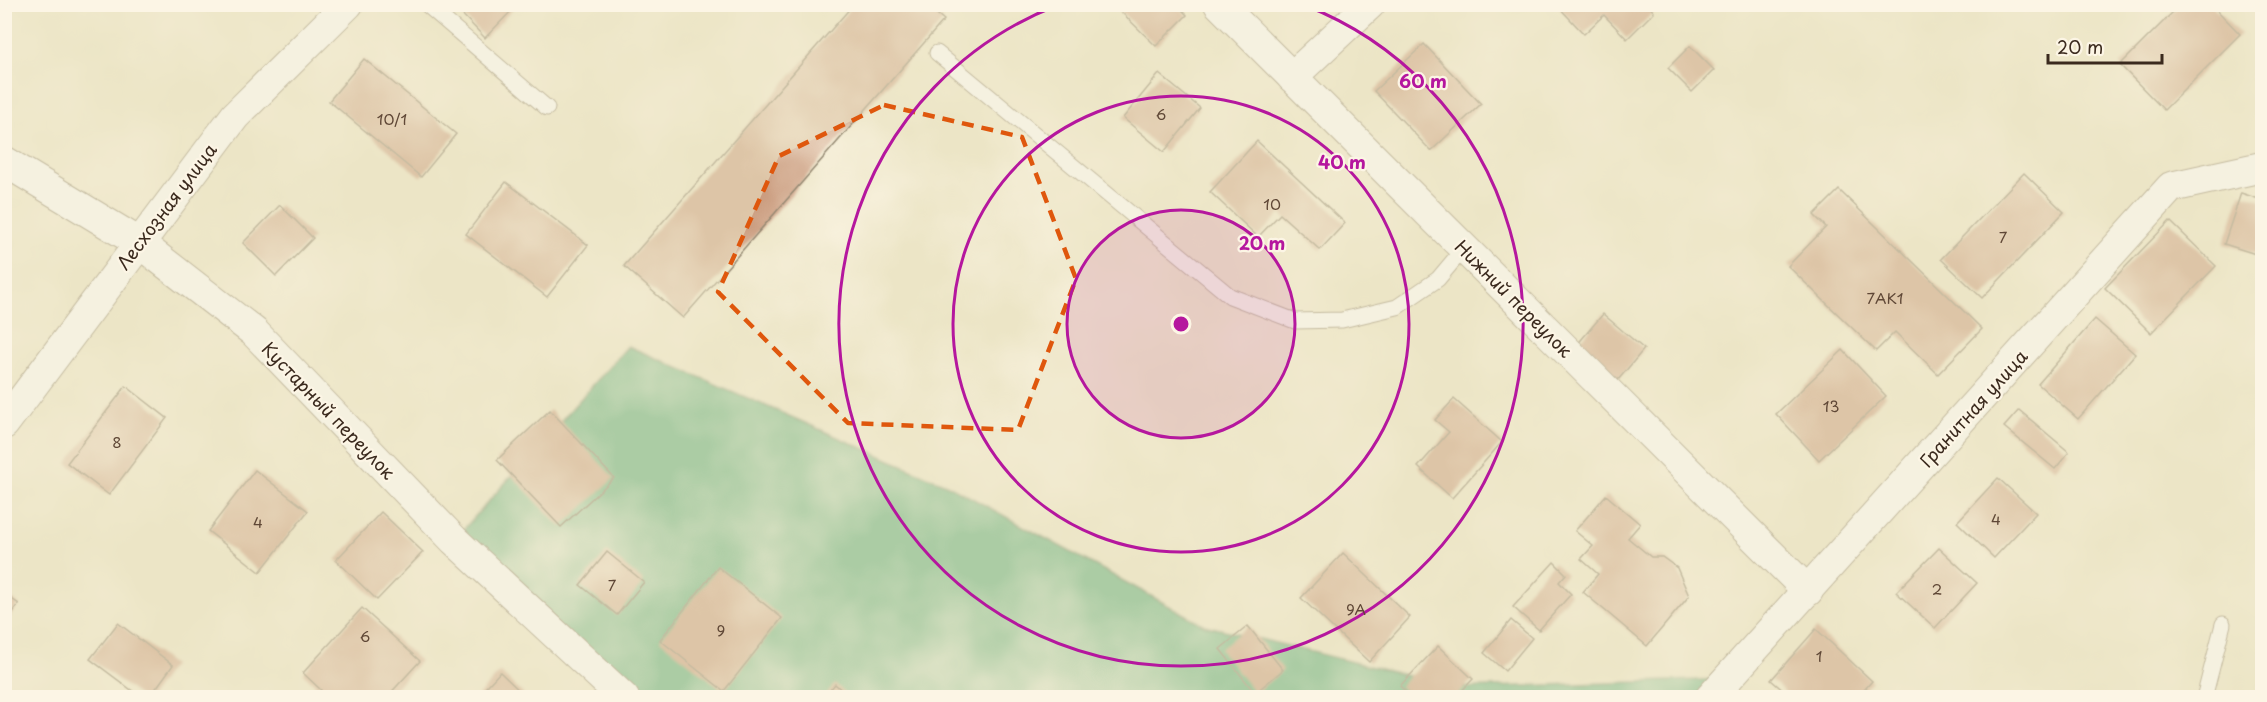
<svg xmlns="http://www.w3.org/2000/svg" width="2267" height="702" font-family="'Playpen Sans',sans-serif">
  <rect width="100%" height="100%" fill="#fcf5e5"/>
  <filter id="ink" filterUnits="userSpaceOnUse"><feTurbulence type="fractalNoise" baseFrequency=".0167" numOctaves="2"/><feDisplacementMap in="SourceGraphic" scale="12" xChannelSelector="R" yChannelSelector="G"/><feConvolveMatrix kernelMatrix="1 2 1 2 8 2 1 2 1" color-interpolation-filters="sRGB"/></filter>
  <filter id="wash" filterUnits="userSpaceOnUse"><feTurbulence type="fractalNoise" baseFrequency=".008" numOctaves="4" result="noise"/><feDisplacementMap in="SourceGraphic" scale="24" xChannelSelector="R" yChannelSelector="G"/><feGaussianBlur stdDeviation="1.35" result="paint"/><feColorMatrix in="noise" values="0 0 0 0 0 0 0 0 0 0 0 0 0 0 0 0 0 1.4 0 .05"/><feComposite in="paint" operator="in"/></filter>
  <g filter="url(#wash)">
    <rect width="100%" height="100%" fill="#ece5c6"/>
    <polygon fill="#5cad7a" stroke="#4c6c4c" stroke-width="1.5" points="628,346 948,485 1204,625 1457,688 1727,679 1710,698 624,697 454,540"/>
    <g id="blocks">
      <g fill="#cb9d80">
        <polygon points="452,4 518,4 485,38"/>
        <polygon points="1113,4 1176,4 1187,15 1156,46"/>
        <polygon points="1556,4 1647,4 1654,12 1627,39 1604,15 1584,34"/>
        <polygon points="2181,4 2211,4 2240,34 2164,110 2120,65"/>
        <polygon points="853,5 926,5 944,20 683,318 624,266"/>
        <polygon points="1424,44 1481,104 1431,151 1374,91"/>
        <polygon points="1690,46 1714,70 1692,92 1668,68"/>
        <polygon points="364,59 456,134 421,177 329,101"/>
        <polygon points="1159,74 1200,108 1164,152 1123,118"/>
        <polygon points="1257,141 1345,223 1320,250 1280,214 1258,237 1210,192"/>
        <polygon points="2024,173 2064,212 1982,298 1941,259"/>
        <polygon points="506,182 588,245 547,297 466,234"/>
        <polygon points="1839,190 1982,329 1938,374 1895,332 1876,351 1788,266 1826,227 1814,215"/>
        <polygon points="2241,193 2262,200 2262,256 2224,244"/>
        <polygon points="280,205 313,238 276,276 243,243"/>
        <polygon points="2170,221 2216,266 2151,333 2105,288"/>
        <polygon points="1603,314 1644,349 1618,380 1576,346"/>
        <polygon points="2095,319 2135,354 2078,419 2038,384"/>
        <polygon points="1843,350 1886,396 1819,460 1776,414"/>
        <polygon points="126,386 167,418 109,495 67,463"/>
        <polygon points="1454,399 1502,442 1452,498 1418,467 1449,432 1435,420"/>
        <polygon points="550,410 614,478 561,527 497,460"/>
        <polygon points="2019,410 2069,452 2055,469 2004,427"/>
        <polygon points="255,470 308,511 260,572 208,531"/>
        <polygon points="1998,478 2036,513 1994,558 1957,522"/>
        <polygon points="1606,495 1640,524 1628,538 1651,557 1662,557 1677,568 1689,596 1647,646 1583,592 1598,574 1581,559 1593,546 1575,531"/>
        <polygon points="381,512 423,552 377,600 336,560"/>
        <polygon points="1939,548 1977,583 1935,628 1896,592"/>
        <polygon points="607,552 644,582 617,615 580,585"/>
        <polygon points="1343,553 1410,617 1369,662 1301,598"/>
        <polygon points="1554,562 1566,574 1559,582 1571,594 1539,630 1513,607"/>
        <polygon points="718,567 782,618 724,691 660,640"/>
        <polygon points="4,594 19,604 4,625"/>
        <polygon points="362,608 420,661 386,698 314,698 321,690 303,673"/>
        <polygon points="1511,620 1532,638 1505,671 1484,653"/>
        <polygon points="118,623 173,665 149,698 142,698 90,659"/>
        <polygon points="1248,626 1283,670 1255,693 1220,649"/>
        <polygon points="1816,629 1872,681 1857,698 1792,698 1771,680"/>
        <polygon points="1438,646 1473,679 1455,698 1412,698 1400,686"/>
        <polygon points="500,672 527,698 476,698"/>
        <polygon points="835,684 850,698 823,698"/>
      </g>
    </g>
  </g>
  <g filter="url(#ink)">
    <use href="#blocks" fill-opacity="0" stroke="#948872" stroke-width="1.5"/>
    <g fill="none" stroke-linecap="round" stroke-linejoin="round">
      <g stroke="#948872" stroke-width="17">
        <g id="service">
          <polyline points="426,4 547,108"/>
          <polyline points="937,53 1230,296 1295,321 1342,320 1397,307 1438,279 1464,248"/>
          <polyline points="2204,698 2223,624"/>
        </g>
      </g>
      <g stroke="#948872" stroke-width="32">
        <g id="minor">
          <polyline points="1219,4 1808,591"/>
          <polyline points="1292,77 1370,4"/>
          <polyline points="4,161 138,242 254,332 454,540 624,698"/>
          <polyline points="4,424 235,116 348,4"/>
          <polyline points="1710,698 2171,187 2262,167"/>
        </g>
      </g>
      <use href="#service" stroke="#fff" stroke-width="15"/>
      <use href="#minor" stroke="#fff" stroke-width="30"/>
    </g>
  </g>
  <path d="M0 0H2267V702H0ZM884 105 1022 137 1076 279 1018 430 848 423 718 292 779 156Z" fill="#ece5c6" fill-opacity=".55" fill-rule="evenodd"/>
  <path fill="none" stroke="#df570d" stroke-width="4.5" stroke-dasharray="12 8" stroke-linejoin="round" d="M884 105 1022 137 1076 279 1018 430 848 423 718 292 779 156Z"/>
  <circle cx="1181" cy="324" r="114" fill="#b5179e" fill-opacity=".12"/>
  <g fill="none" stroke="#b5179e" stroke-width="3">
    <circle cx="1181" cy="324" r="114"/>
    <circle cx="1181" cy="324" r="228"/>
    <path d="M1304 5A342 342 0 1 1 1058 5"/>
  </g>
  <g text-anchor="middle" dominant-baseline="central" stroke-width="4.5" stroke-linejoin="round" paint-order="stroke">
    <g font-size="15" fill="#5f4736">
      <text x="1161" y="113">6</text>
      <text x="392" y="118">10/1</text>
      <text x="1272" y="203">10</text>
      <text x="2003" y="236">7</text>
      <text x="1885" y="297">7АК1</text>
      <text x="1831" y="405">13</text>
      <text x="117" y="441">8</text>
      <text x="1996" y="518">4</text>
      <text x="258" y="521">4</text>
      <text x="612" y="584">7</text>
      <text x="1937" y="588">2</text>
      <text x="1356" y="608">9А</text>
      <text x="721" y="629">9</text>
      <text x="365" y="635">6</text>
      <text x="1819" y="655">1</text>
    </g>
    <g font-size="18" fill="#3b2a1e" stroke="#fcf5e5">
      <text transform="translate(166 206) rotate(-53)">Лесхозная улица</text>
      <text transform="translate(1514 298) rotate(45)">Нижний переулок</text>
      <text transform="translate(1973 408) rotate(-48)">Гранитная улица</text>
      <text transform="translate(329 410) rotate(46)">Кустарный переулок</text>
    </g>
  </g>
  <circle cx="1181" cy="324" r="9" fill="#b5179e" stroke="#fcf5e5" stroke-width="3"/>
  <g font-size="18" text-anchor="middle" font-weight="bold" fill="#b5179e" stroke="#fcf5e5" stroke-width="4.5" stroke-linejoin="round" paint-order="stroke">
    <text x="1423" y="88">60 m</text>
    <text x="1342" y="169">40 m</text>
    <text x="1262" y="250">20 m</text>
  </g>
  <rect width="2267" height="702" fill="none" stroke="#fcf5e5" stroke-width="24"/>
  <path d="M2048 54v9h114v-9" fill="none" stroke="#3b2a1e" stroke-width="3"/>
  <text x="2057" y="54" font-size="18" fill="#3b2a1e" stroke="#fcf5e5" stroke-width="4.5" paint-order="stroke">20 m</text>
</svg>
